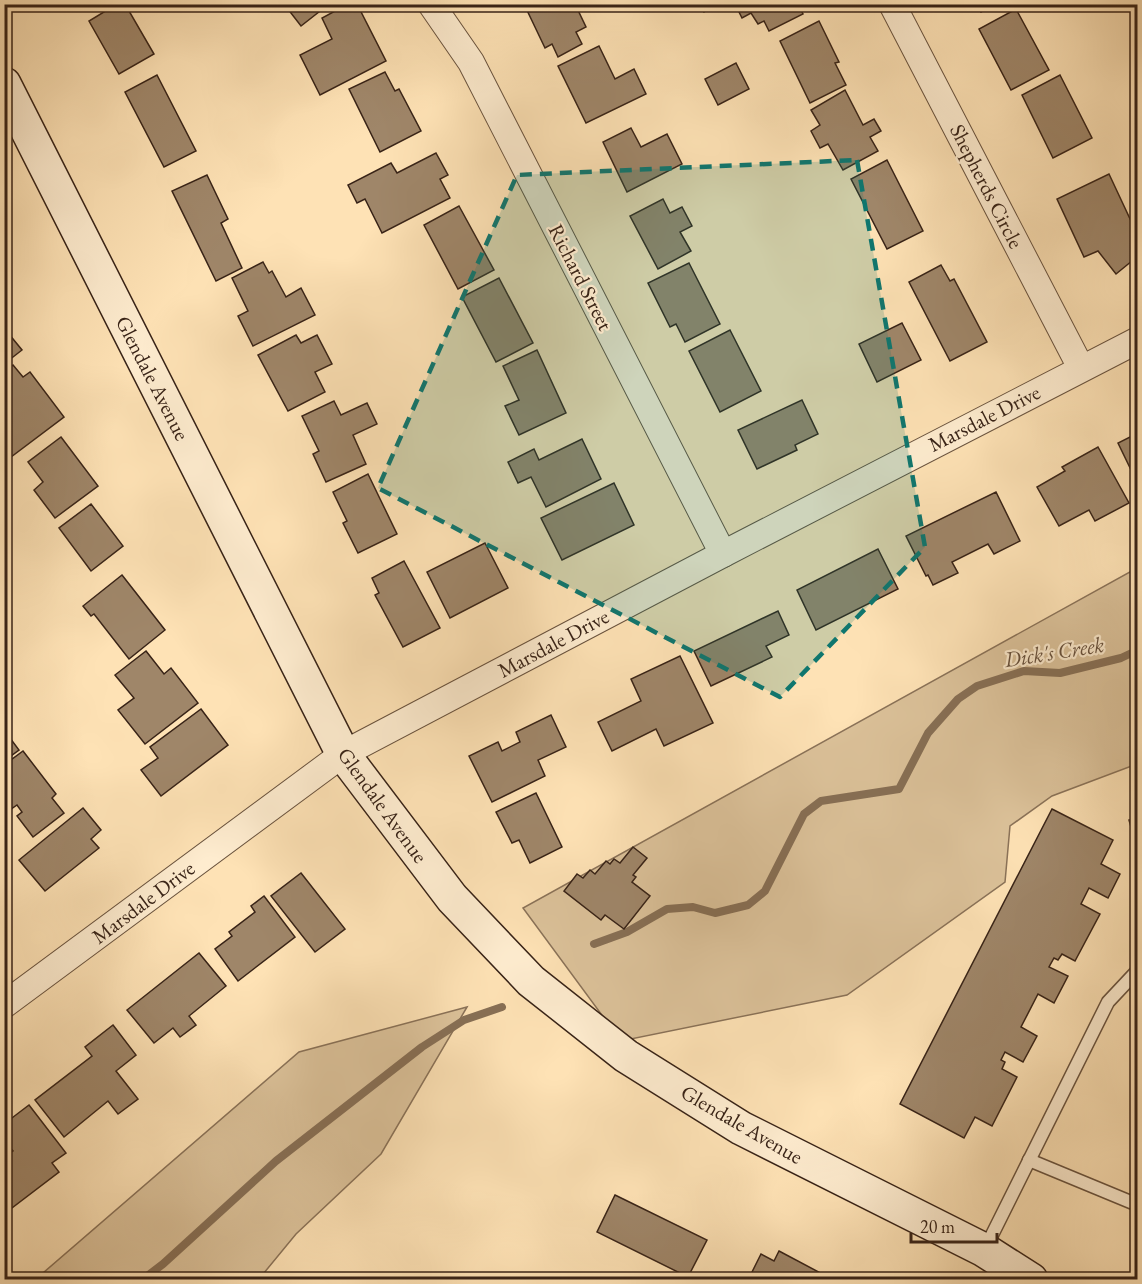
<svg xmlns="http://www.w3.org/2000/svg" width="1142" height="1284" font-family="'EB Garamond',serif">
  <rect width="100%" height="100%" fill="#fee2b5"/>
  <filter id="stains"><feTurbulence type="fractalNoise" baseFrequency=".00333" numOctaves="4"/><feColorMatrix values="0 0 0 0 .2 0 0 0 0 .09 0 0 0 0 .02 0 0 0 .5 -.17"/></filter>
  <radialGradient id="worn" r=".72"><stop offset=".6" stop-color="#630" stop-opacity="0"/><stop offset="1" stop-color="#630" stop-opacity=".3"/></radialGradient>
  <g fill="#dcc29a" stroke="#8a7258" stroke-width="1.5">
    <polygon points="1137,568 1137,764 1052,796 1010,826 1005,882 847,995 621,1041 523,908"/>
    <polygon points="467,1007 381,1154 296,1234 259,1279 36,1279 299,1052"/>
  </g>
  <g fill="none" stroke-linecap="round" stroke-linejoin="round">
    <g stroke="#876f55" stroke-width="8">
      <polyline points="594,944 627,932 667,909 693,907 715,913 748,905 765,891 804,814 821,801 899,789 928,733 958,699 977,686 1024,671 1060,673 1121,658 1138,650"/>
      <polyline points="142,1280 163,1264 276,1161 422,1047 464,1020 502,1007"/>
    </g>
  </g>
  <g fill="#9f8669" stroke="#382317" stroke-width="1.5">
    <polygon points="117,4 125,4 154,54 119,74 89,21"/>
    <polygon points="284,4 329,4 301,26"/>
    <polygon points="348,4 357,4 386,61 320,95 300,55 332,39 322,18"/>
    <polygon points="524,4 575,4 586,27 576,32 582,44 558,57 552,44 545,48"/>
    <polygon points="701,4 718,4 704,12"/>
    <polygon points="735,4 798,4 803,14 769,31 764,21 758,24 751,13 742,18"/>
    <polygon points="977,4 995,4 981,12"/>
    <polygon points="1016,9 1049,70 1011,90 979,29"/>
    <polygon points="819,21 839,62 835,63 846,85 810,103 780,41"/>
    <polygon points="599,46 615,79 634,69 646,94 586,123 558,66"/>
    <polygon points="736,63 749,89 718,105 705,79"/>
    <polygon points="385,72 395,91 399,89 421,131 380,152 349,89"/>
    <polygon points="157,75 196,151 164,167 125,92"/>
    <polygon points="1060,75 1092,138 1053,158 1022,95"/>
    <polygon points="845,90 863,125 874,119 881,131 870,137 878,151 843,170 828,144 820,148 811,131 820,125 811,110"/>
    <polygon points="631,128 641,147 667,134 682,164 627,192 603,142"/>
    <polygon points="436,153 448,175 440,179 450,198 382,233 365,199 357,203 348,185 391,163 397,173"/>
    <polygon points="887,160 923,231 887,249 851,179"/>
    <polygon points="1109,174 1138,236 1138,256 1116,274 1098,251 1084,257 1057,199"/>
    <polygon points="207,175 228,219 221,223 242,268 216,281 172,191"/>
    <polygon points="663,199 670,213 682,207 692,226 680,232 691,251 658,269 630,216"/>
    <polygon points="459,206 494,270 458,289 424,225"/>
    <polygon points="263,262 269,273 272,271 286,297 301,288 315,315 253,346 238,316 248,311 232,278"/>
    <polygon points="689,263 720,324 685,342 676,324 670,327 648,283"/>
    <polygon points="941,265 950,281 954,279 987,342 950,361 909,282"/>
    <polygon points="499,278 533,343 496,362 462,297"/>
    <polygon points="4,310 11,319 4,324"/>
    <polygon points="902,323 921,360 877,382 859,344"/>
    <polygon points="4,328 22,350 4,364"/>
    <polygon points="730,330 761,391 720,412 689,351"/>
    <polygon points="296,335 301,343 317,335 332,364 315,372 325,392 288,411 258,355"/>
    <polygon points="537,350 566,413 519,435 505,406 519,400 503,366"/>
    <polygon points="13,365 23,377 30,372 64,417 11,457 4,449 4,372"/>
    <polygon points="802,400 818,434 795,445 797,450 757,469 738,430"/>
    <polygon points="334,401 341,415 367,403 377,424 353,435 366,464 326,482 313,454 319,451 302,416"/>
    <polygon points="1138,433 1138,471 1133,474 1118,443"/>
    <polygon points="61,437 98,486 55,518 34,490 43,482 28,462"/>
    <polygon points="582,439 601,479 546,507 531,477 518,483 508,462 534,449 539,460"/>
    <polygon points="1098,447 1129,503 1095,521 1089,510 1059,526 1037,487 1065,471 1062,467"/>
    <polygon points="368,474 397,534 358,553 343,523 347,521 333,492"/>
    <polygon points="614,483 634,525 562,560 541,518"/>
    <polygon points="996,492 1020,541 994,554 988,544 952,562 958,573 933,585 928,575 926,576 906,536"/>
    <polygon points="91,504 123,546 91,571 59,528"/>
    <polygon points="485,543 508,588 450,618 427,572"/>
    <polygon points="878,549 898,589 816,630 797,590"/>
    <polygon points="404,561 440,628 403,647 375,595 379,593 372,578"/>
    <polygon points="122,575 165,630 129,659 94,614 91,616 83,606"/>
    <polygon points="778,611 789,635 766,646 772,657 711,686 694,651"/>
    <polygon points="146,651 164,674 171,668 198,703 145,744 118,710 134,698 115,675"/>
    <polygon points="680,656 713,723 664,746 656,729 612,751 598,722 641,701 631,679"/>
    <polygon points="201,709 228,745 161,796 141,770 158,758 150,747"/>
    <polygon points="551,715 566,747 538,760 545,776 492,802 469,756 498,742 502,751 520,742 516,732"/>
    <polygon points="4,730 19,750 4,761"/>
    <polygon points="23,751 56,794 52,798 64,813 33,837 17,816 22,812 17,805 4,814 4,765"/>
    <polygon points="536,793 562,847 530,863 519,840 512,843 496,812"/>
    <polygon points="83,808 101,830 91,839 99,848 45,891 19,860"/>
    <polygon points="1052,809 1113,840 1101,864 1120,874 1108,898 1089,888 1081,904 1100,914 1075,961 1062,954 1058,960 1054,958 1049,967 1068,976 1054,1003 1038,994 1021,1027 1037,1036 1023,1062 1005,1052 1001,1060 1005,1062 1002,1069 1017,1077 992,1126 975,1117 964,1138 900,1104"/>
    <polygon points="1138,818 1138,851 1129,820"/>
    <polygon points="633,847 647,858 633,875 636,877 632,882 650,896 624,929 605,915 601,920 564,891 577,874 583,878 590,870 595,874 606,861 610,864 614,859 620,863"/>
    <polygon points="301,873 345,929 315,952 271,896"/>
    <polygon points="264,896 295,937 238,981 215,949 232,936 229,932 255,912 251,906"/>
    <polygon points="199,953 226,986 189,1016 196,1025 180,1037 173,1028 154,1043 127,1010"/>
    <polygon points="113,1025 136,1055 116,1071 138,1099 118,1114 108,1101 64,1137 35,1100 92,1056 85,1047"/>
    <polygon points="29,1105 66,1153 52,1163 59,1172 4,1214 4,1158 13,1151 4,1141 4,1124"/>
    <polygon points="615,1195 707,1240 688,1277 597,1232"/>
    <polygon points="779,1251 828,1277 827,1280 748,1280 761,1254 774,1261"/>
  </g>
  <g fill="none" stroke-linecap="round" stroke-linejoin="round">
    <g stroke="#6a533e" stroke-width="15">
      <g id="service">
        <polyline points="1029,1160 1133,1203 1138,1200"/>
        <polyline points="985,1249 1108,1002 1138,970"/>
      </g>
    </g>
    <g stroke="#6a533e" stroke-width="28">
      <g id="minor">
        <polyline points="431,4 471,62 723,554"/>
        <polyline points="892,4 1081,368"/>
        <polyline points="4,1005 343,754 723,554 1138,340"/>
      </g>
    </g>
    <g stroke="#382317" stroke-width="36">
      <polyline id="secondary" points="4,84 343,754 452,898 531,981 626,1056 741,1128 984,1250 1031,1280"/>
    </g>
    <use href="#service" stroke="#feeccf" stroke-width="12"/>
    <use href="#minor" stroke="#feeccf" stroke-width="26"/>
    <use href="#secondary" stroke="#feeccf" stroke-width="33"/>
  </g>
  <path fill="#0f766e" fill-opacity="0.2" stroke="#0f766e" stroke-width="4.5" stroke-dasharray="12 8" stroke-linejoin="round" d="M857 160 925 547 780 697 378 488 517 175Z"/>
  <g text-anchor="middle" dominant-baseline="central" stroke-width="4.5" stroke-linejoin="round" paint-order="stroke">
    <g font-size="21" fill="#382317" stroke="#feeccf">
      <text transform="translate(987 186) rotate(63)">Shepherds Circle</text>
      <text transform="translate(581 277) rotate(63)">Richard Street</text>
      <text transform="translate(153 378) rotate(63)">Glendale Avenue</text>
      <text transform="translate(984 418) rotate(-27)">Marsdale Drive</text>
      <text transform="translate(553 643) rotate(-28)">Marsdale Drive</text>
      <text transform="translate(383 805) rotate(54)">Glendale Avenue</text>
      <text transform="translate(143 902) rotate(-37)">Marsdale Drive</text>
      <text transform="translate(742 1124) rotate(30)">Glendale Avenue</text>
    </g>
    <g font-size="22" font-style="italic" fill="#664f3b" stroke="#feeccf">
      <text transform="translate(1054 652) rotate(-9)">Dick's Creek</text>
    </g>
  </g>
  <rect width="1142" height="1284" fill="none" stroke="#fee2b5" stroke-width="24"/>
  <rect x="6" y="6" width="1130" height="1272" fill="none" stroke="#382317" stroke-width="3"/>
  <rect x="12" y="12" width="1118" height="1260" fill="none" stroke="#382317" stroke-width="1.5"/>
  <path d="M911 1233v9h86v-9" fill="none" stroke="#382317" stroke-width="3"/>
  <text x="920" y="1233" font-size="18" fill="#382317" stroke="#feeccf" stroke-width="4.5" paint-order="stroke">20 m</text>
  <rect width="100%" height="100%" filter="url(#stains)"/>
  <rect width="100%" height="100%" fill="url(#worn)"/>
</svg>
